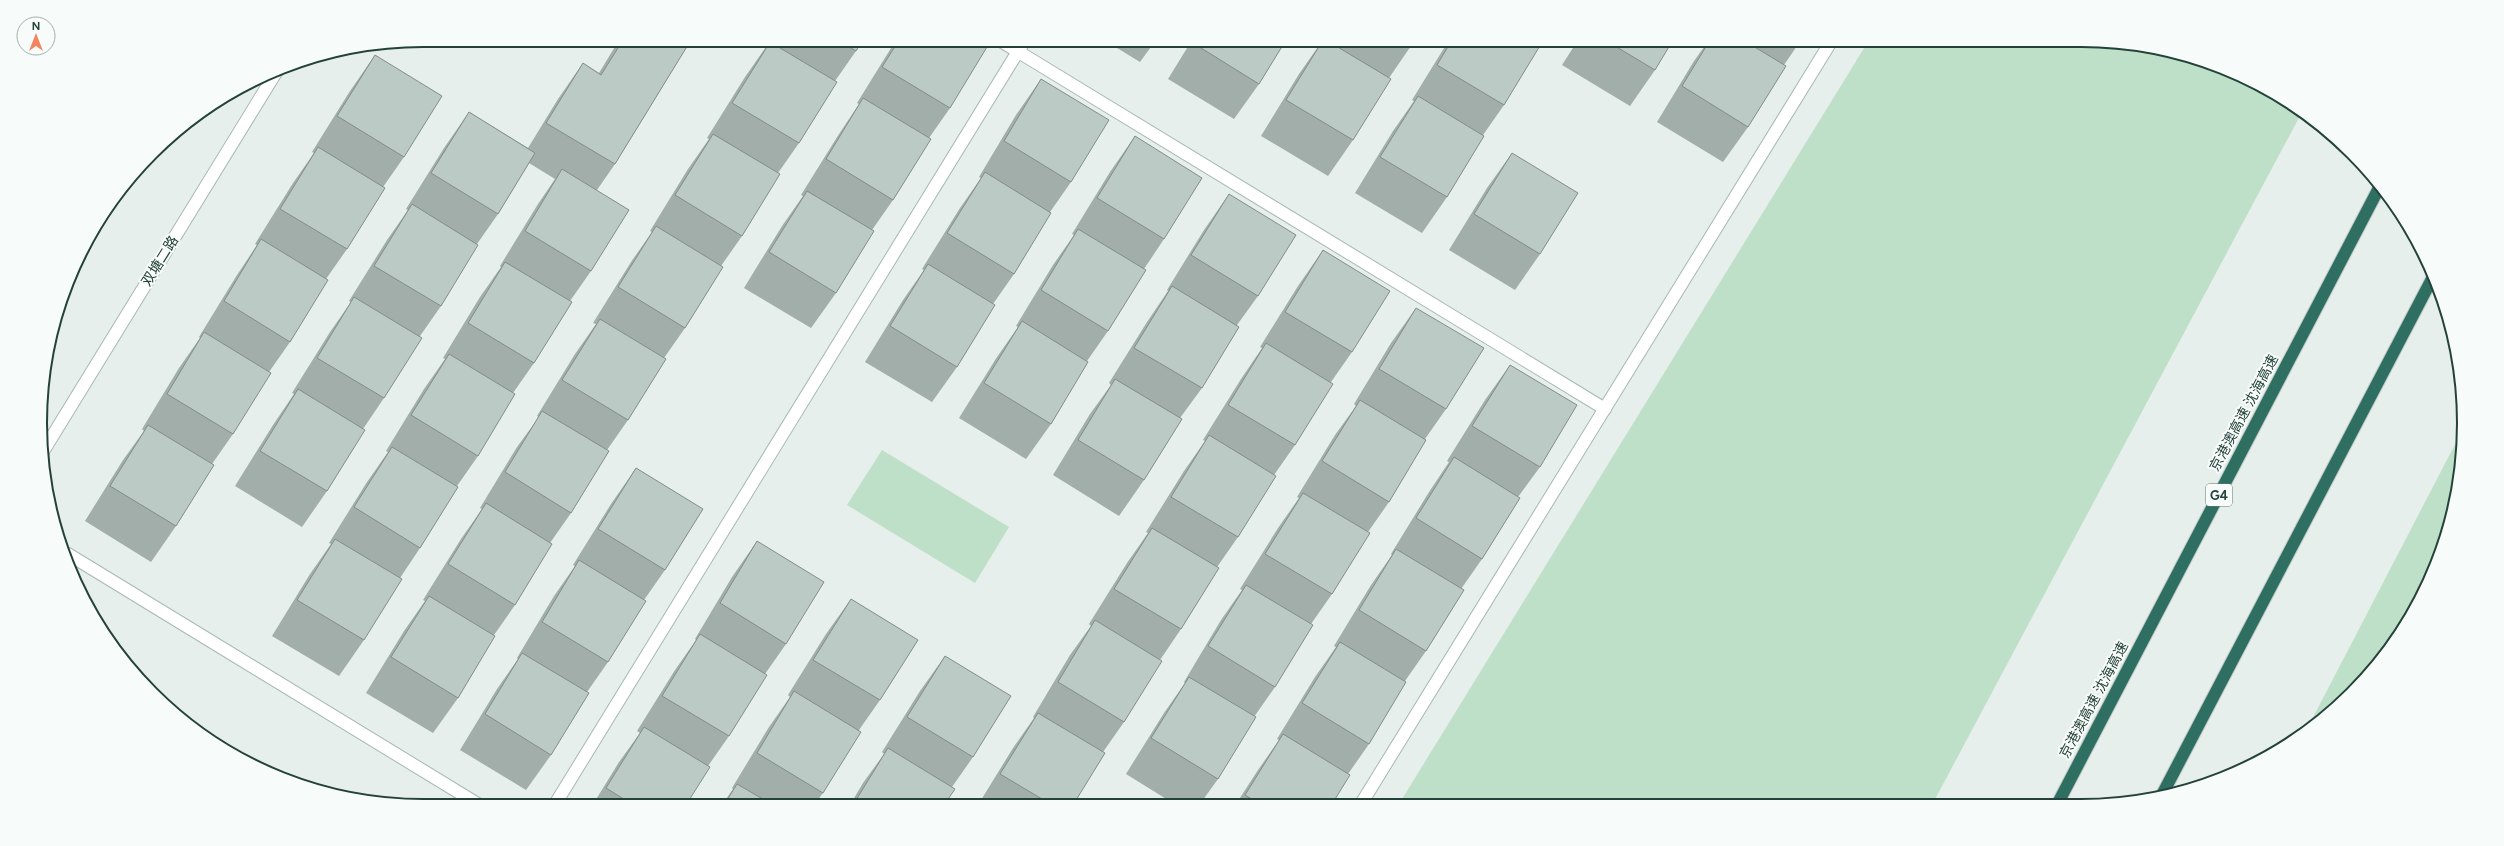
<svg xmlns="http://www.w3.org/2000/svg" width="2504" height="846" font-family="Figtree,'Noto Sans SC',sans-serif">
  <rect width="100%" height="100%" fill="#e6efeb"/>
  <g fill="#bfe0c8">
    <polygon points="1869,40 2081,40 2156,47 2228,69 2294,105 2302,112 1933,803 1399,804"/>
    <polygon points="2463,429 2457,498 2413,615 2334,711 2307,729"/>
    <polygon points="882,450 1009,527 975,583 847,505"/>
  </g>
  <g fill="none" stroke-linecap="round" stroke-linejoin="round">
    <g stroke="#a8b8b2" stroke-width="14">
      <g id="lane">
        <polyline points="42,453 278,69"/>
        <polyline points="68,554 481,806"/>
        <polyline points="1361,804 1832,40"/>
        <polyline points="554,806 1025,40"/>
      </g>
    </g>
    <g stroke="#a8b8b2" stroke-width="14">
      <polyline id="street" points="999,40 1605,409"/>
    </g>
    <g stroke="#c2cac8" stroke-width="14">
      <g id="highway">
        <polyline points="2163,793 2434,275"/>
        <polyline points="2058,803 2380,186"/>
      </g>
    </g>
    <use href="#lane" stroke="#fff" stroke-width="12"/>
    <use href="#street" stroke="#fff" stroke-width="12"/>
    <use href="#highway" stroke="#2f6f62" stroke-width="12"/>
  </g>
  <g fill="#a1aea9">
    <polygon points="619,40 691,40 615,164 597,190 591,271 570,301 534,363 513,393 478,456 457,486 420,548 400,578 364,640 339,676 272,636 310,574 331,544 329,543 367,482 388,452 386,451 424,389 445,359 443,358 480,297 501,267 500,266 538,204 555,179 529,163 498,214 477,244 441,306 420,336 384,398 363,429 327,491 302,527 235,486 273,425 294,394 292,393 330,332 351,302 349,301 387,240 408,210 406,209 444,148 469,112 528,148 558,99 583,63 599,73"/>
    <polygon points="767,40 863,40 856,51 835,81 799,143 778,173 742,236 721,266 685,328 664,358 628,420 607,450 571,513 550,543 515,605 494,635 458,698 433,733 366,693 404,631 425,601 423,600 461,539 482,509 480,508 517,447 539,417 537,416 575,354 596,324 593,323 631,262 652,232 650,231 688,169 709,139 707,138 745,77 766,47 764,46"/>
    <polygon points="896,40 976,40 950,108 929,138 893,200 872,230 836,293 811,328 744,288 782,226 803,196 801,195 839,134 859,104 857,103"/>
    <polygon points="1104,40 1156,40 1140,62"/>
    <polygon points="1192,40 1286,40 1259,84 1234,119 1168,79"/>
    <polygon points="1321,40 1415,40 1389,78 1353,140 1328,176 1261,136 1299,74 1320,44 1319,43"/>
    <polygon points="1449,40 1542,40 1504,105 1483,135 1447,197 1422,233 1355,193 1393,131 1414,101 1412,100"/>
    <polygon points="1578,40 1673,40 1655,70 1630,106 1562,65"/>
    <polygon points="1709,40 1801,40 1784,65 1748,127 1723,162 1657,122 1694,61"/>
    <polygon points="375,55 404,157 383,187 347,249 326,279 290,342 269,372 233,434 212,464 176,526 151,562 85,521 123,460 144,431 142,429 179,368 200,338 199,337 237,275 257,245 255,244 293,183 314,153 312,152 350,91"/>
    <polygon points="1041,79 1071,182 1050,212 1014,274 993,304 957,367 932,402 865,362 903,300 924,270 922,269 960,208 981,178 979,177 1016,115"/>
    <polygon points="1135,136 1164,239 1144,269 1108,331 1087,361 1051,424 1026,459 959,418 997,357 1018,327 1016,326 1053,265 1074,235 1072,234 1110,172"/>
    <polygon points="1512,153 1540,254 1515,290 1449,250 1487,188"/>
    <polygon points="119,190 100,226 79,256 77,263 80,253"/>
    <polygon points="1229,194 1258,296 1237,325 1202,388 1180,418 1144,480 1119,516 1053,475 1090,414 1111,385 1109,383 1147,322 1168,291 1167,290 1204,230"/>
    <polygon points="1323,250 1352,352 1331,382 1295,445 1274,475 1238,537 1217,567 1181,629 1160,660 1124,722 1103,752 1073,805 978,805 1013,748 1034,718 1033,717 1070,655 1091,626 1089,624 1127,563 1148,533 1146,532 1184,471 1205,441 1203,440 1241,379 1262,348 1260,347 1298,286"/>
    <polygon points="1416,308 1446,409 1425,439 1389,502 1368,532 1332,594 1311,624 1275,687 1254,717 1218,779 1200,804 1176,805 1126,774 1164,713 1185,683 1184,682 1221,620 1242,590 1240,589 1278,528 1299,498 1297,497 1335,435 1356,406 1354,404 1391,343"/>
    <polygon points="1510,365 1540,467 1518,497 1482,559 1461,589 1426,651 1405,681 1369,744 1348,774 1332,804 1236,804 1258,770 1279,740 1277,739 1315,677 1336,647 1334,646 1371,585 1392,555 1391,554 1429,492 1449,462 1447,461 1485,400"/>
    <polygon points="636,468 665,570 644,600 608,662 587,692 551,755 526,790 460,750 497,689 518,659 517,658 554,596 575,566 573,565 611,504"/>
    <polygon points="757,541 786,644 765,674 729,736 708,766 686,805 592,806 619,762 640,733 637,731 675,670 696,640 695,639 732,577"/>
    <polygon points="851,599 880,700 859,730 823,793 814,805 722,805 733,789 732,788 769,727 790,697 788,695 826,634"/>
    <polygon points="945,656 973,757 952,787 944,805 850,805 863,783 884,754 882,752 920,691"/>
  </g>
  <g fill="#bbcac4" stroke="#838d89">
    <polygon points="623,40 691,40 615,164 546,123 583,63 601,75"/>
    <polygon points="838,40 863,40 856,51"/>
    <polygon points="899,40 976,40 987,47 950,108 882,67"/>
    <polygon points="1195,40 1286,40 1259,84 1193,43"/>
    <polygon points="1323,40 1326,40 1391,79 1353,140 1286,100"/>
    <polygon points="1396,40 1415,40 1410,48"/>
    <polygon points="1452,40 1534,40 1541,44 1504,105 1437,65"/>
    <polygon points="1605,40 1673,40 1655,70"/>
    <polygon points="1710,40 1743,40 1786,66 1748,127 1682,86"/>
    <polygon points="770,42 837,82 799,143 732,103"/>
    <polygon points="375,55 442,96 404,157 337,116"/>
    <polygon points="1041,79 1109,120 1071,182 1004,141"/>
    <polygon points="1418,96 1484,136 1447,197 1380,157"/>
    <polygon points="863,98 931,139 893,200 826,159"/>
    <polygon points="469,112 535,153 498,214 431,173"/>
    <polygon points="713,134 780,174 742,236 675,195"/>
    <polygon points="1135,136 1202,178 1164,239 1097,198"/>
    <polygon points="318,147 385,188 347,249 280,209"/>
    <polygon points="1512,153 1578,193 1540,254 1474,214"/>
    <polygon points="562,169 629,210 591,271 525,231"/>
    <polygon points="985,172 1051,213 1014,274 947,233"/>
    <polygon points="128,180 100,226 98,224 119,190"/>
    <polygon points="807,191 874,231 836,293 769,252"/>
    <polygon points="1229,194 1296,235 1258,296 1191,255"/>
    <polygon points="412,204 478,245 441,306 374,266"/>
    <polygon points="656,226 723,267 685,328 618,287"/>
    <polygon points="1078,229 1146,270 1108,331 1041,290"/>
    <polygon points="261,239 328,280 290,342 224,301"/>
    <polygon points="1323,250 1390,291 1352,352 1285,312"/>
    <polygon points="79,256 81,257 77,263"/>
    <polygon points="505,262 572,302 534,363 468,323"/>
    <polygon points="928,264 995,305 957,367 890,326"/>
    <polygon points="1172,286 1239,327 1202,388 1134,348"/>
    <polygon points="354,297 422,338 384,398 317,358"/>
    <polygon points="1416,308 1484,348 1446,409 1379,369"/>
    <polygon points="600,319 666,359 628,420 562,380"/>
    <polygon points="1022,321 1088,362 1051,424 984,383"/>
    <polygon points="204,332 271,373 233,434 167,394"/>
    <polygon points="1266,343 1333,384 1295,445 1228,405"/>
    <polygon points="449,354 515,394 478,456 411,415"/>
    <polygon points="1510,365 1577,405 1540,467 1472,426"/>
    <polygon points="1115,379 1182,419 1144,480 1078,440"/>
    <polygon points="298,389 365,430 327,491 260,451"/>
    <polygon points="1360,400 1426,440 1389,502 1322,461"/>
    <polygon points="542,411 609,451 571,513 505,472"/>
    <polygon points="148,425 214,465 176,526 110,486"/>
    <polygon points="1209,435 1276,476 1238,537 1171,497"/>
    <polygon points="392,447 458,487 420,548 354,507"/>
    <polygon points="1454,457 1520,498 1482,559 1416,518"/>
    <polygon points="636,468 703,509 665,570 598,529"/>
    <polygon points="1303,493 1370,533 1332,594 1265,554"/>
    <polygon points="486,503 552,544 515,605 448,564"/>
    <polygon points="1152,528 1219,568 1181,629 1114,589"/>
    <polygon points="335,539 402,579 364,640 297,600"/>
    <polygon points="757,541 824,582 786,644 720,603"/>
    <polygon points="1396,549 1464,590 1426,651 1359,610"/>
    <polygon points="579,560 646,601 608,662 542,622"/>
    <polygon points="1246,585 1313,625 1275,687 1208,646"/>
    <polygon points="429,596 495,636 458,698 391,657"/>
    <polygon points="851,599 918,640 880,700 813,660"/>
    <polygon points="1095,620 1162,661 1124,722 1058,682"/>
    <polygon points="700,634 767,675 729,736 662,696"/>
    <polygon points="1340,642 1406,682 1369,744 1302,703"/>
    <polygon points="522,653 589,693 551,755 485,714"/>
    <polygon points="945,656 1011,696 973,757 907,717"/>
    <polygon points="1189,677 1256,717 1218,779 1151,738"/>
    <polygon points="794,691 861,732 823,793 757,753"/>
    <polygon points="1038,713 1105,753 1073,805 1052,805 1000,774"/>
    <polygon points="644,727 710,767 686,805 635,806 606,788"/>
    <polygon points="1283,734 1350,775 1332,804 1260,804 1245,795"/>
    <polygon points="888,748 955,789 944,805 853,805"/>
    <polygon points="737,784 773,805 724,805"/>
  </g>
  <g text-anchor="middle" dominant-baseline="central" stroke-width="4" stroke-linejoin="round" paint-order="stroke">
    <rect fill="#f7fbf9" stroke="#637a73" stroke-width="1" x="2206" y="484" width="26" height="22" rx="3"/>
    <g font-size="13" font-weight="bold" fill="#24423a">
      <text x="2219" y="495">G4</text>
    </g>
    <g font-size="14" fill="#24423a" stroke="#f7fbf9">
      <text transform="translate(160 261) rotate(-58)">双塘二路</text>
      <text transform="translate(2244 413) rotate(-62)">京港澳高速 沈海高速</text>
      <text transform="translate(2094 700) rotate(-62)">京港澳高速 沈海高速</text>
    </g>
  </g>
  <path d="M0 0H2504V846H0ZM423 47H2081A376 376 0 0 1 2457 423V423A376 376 0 0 1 2081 799H423A376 376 0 0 1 47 423V423A376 376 0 0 1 423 47Z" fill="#f7fbf9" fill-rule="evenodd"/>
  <path fill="none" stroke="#24423a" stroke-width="2" d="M423 47H2081A376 376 0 0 1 2457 423V423A376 376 0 0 1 2081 799H423A376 376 0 0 1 47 423V423A376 376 0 0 1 423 47Z"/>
  <g transform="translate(36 36)"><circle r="19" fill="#f7fbf9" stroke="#a3b1ad"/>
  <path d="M0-3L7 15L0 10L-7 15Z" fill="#f4845f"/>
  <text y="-6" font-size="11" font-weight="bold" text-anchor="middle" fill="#24423a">N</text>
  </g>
</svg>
